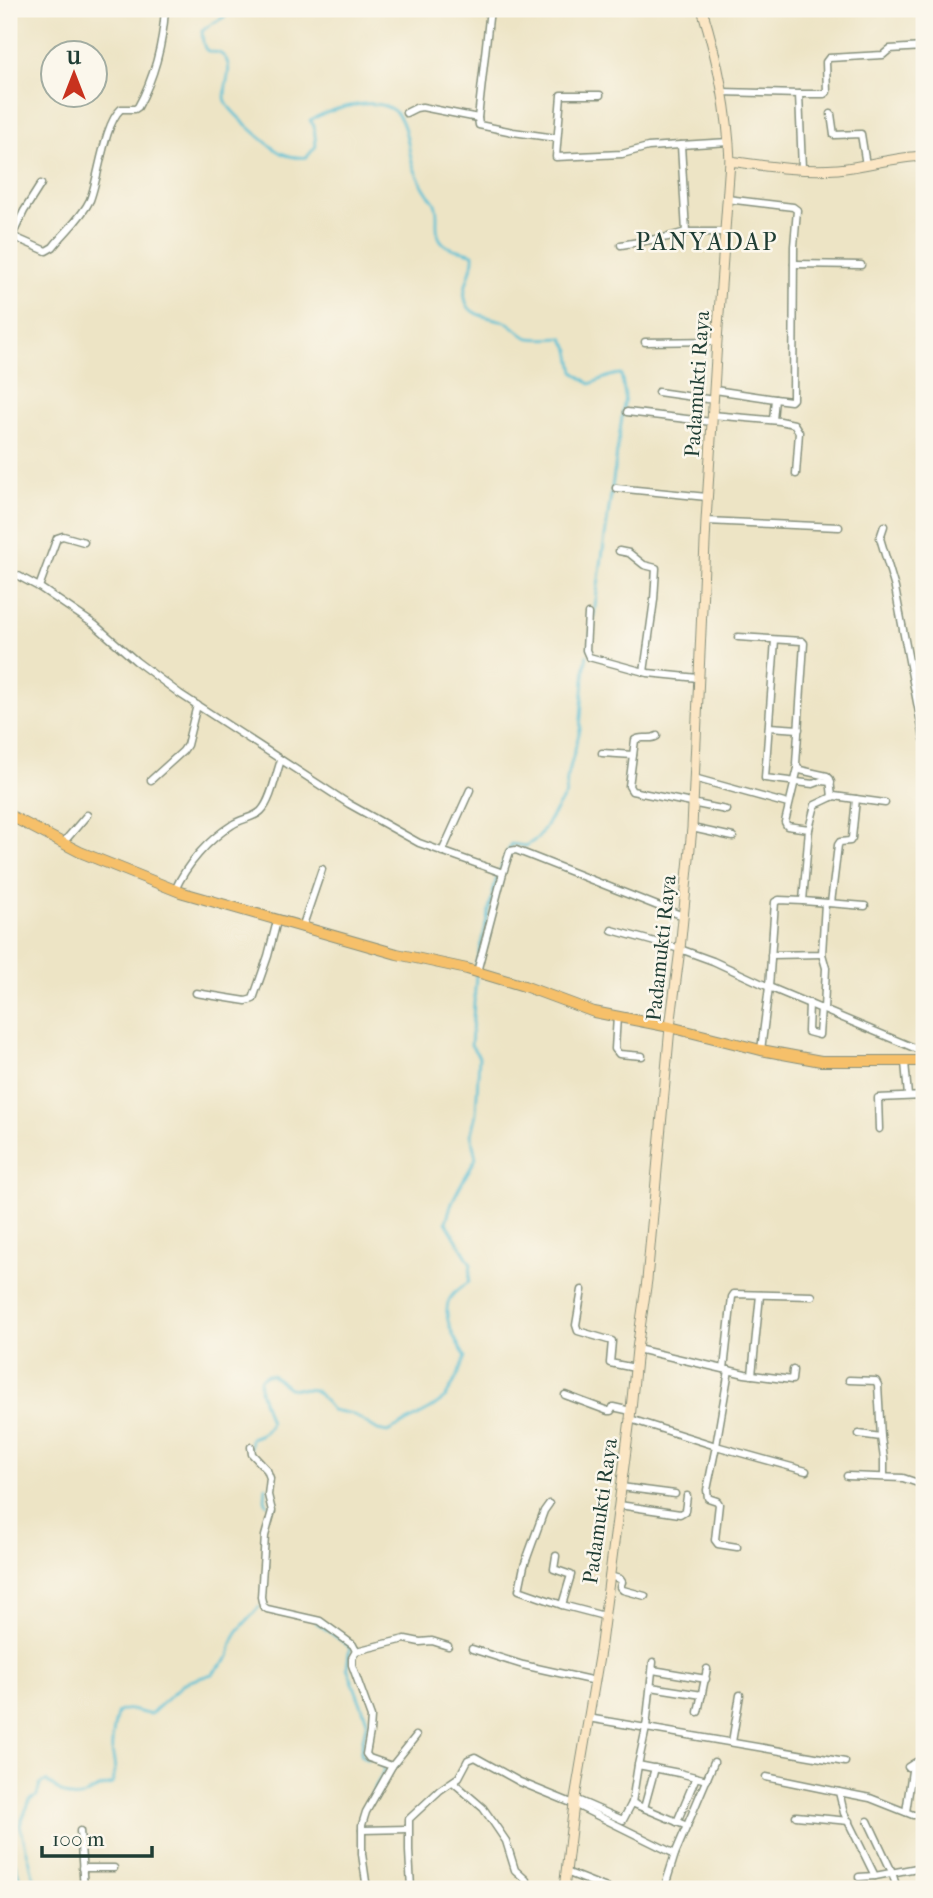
<svg xmlns="http://www.w3.org/2000/svg" width="933" height="1898" font-family="'IM FELL French Canon',serif">
  <rect width="100%" height="100%" fill="#fbf7ec"/>
  <filter id="ink" filterUnits="userSpaceOnUse"><feTurbulence type="fractalNoise" baseFrequency=".0143" numOctaves="2"/><feDisplacementMap in="SourceGraphic" scale="14" xChannelSelector="R" yChannelSelector="G"/><feConvolveMatrix kernelMatrix="1 2 1 2 8 2 1 2 1" color-interpolation-filters="sRGB"/></filter>
  <filter id="wash" filterUnits="userSpaceOnUse"><feTurbulence type="fractalNoise" baseFrequency=".00686" numOctaves="4" result="noise"/><feDisplacementMap in="SourceGraphic" scale="28" xChannelSelector="R" yChannelSelector="G"/><feGaussianBlur stdDeviation="1.57" result="paint"/><feColorMatrix in="noise" values="0 0 0 0 0 0 0 0 0 0 0 0 0 0 0 0 0 1.4 0 .05"/><feComposite in="paint" operator="in"/></filter>
  <g filter="url(#wash)">
    <rect width="100%" height="100%" fill="#ede4c5"/>
    <g fill="none" stroke-linecap="round" stroke-linejoin="round">
      <g stroke="#58bfd5" stroke-width="2.5">
        <path d="M236 9C226 18 213 21 202 31 203 65 215 43 226 59 234 72 221 89 226 102 230 112 271 148 281 153 290 157 298 158 307 157L316 146 314 126 310 120C331 109 384 91 400 118 408 131 408 150 413 165 416 174 422 185 428 194 431 198 435 201 436 207 439 217 434 230 440 239 447 251 462 249 473 254 475 271 460 286 466 302 471 319 495 316 508 323 516 327 522 337 530 338 540 340 553 338 563 338L570 350 574 372 590 384C599 381 613 373 621 374L625 396 589 649"/>
        <polyline points="476,965 496,880 511,844 526,846 538,838 566,794 567,779 580,730 585,666 587,655"/>
        <path d="M250 1448 251 1438C260 1435 268 1432 270 1422L260 1391V1379L266 1375H272L289 1388 314 1390 319 1394 332 1410 352 1414 378 1430 388 1432 427 1411 445 1398 456 1379 465 1357C456 1341 439 1315 451 1297 455 1291 463 1286 469 1282L471 1264 446 1222C453 1194 463 1182 476 1158L471 1134 476 1113 479 1057 471 1045 476 975"/>
        <polyline points="266,1487 265,1499 267,1504"/>
        <polyline points="316,1622 350,1647 347,1667 367,1720 360,1755 368,1760"/>
        <path d="M372 1795C375 1785 383 1777 384 1767L380 1765"/>
        <polyline points="9,1845 23,1889"/>
        <path d="M9 1854C11 1860 14 1865 9 1870"/>
        <path d="M37 1889 20 1825 30 1800 37 1796 40 1784 46 1781C83 1811 75 1793 112 1784 117 1772 114 1762 112 1751 111 1743 115 1719 118 1712 129 1706 139 1714 151 1714L184 1683 212 1674 229 1657 232 1643 237 1632 259 1607"/>
      </g>
    </g>
  </g>
  <g filter="url(#ink)">
    <g fill="none" stroke-linecap="round" stroke-linejoin="round">
      <g stroke="#86907c" stroke-width="9">
        <g id="street">
          <polyline points="490,9 478,118 479,125 513,132 556,138"/>
          <polyline points="721,92 799,94 802,169"/>
          <polyline points="799,94 824,94 827,92 826,62 829,58 883,55 890,49 924,47"/>
          <polyline points="600,95 561,95 556,157 622,154 648,147 729,142"/>
          <polyline points="406,113 416,108 422,107 478,118"/>
          <polyline points="831,114 834,135 861,134 866,165"/>
          <polyline points="681,145 686,232"/>
          <polyline points="727,199 793,207 797,210 794,246 793,399 791,401 775,399"/>
          <polyline points="12,236 24,211 41,184"/>
          <path d="M9 240 12 236 46 251 53 247C65 231 81 219 90 200 99 177 104 124 121 109H135L138 107C155 76 163 43 165 9"/>
          <polyline points="621,245 668,237 686,232 725,232"/>
          <polyline points="794,264 861,265"/>
          <polyline points="645,342 717,341"/>
          <polyline points="715,390 775,399 773,420"/>
          <polyline points="658,392 714,400"/>
          <polyline points="627,412 712,422"/>
          <polyline points="712,415 780,421 794,424 799,432 796,474"/>
          <polyline points="616,488 707,497"/>
          <polyline points="706,521 839,527"/>
          <polyline points="884,526 880,538 895,588 924,739"/>
          <polyline points="619,551 629,553 644,565 656,568 654,600 644,672"/>
          <polyline points="9,571 39,587 95,625 136,661 180,694 349,804 419,843 503,873 510,851 516,850 683,916"/>
          <polyline points="39,587 57,538 63,536 84,542"/>
          <polyline points="588,614 586,650 589,657 648,673 698,678"/>
          <polyline points="738,637 802,641 804,643 796,764 800,770 827,776 830,779 832,797"/>
          <polyline points="775,640 765,778 813,784 821,781 831,782"/>
          <polyline points="769,727 799,729"/>
          <path d="M657 736C650 741 642 735 635 740L629 786 632 791 726 810"/>
          <polyline points="602,753 633,755"/>
          <polyline points="694,778 788,804"/>
          <polyline points="151,780 183,751 187,745 197,705"/>
          <polyline points="692,828 733,837"/>
          <polyline points="809,829 815,805 834,796 885,803"/>
          <polyline points="63,843 87,815"/>
          <polyline points="442,852 470,790"/>
          <path d="M175 890C186 865 208 840 232 825 240 819 254 818 261 811 271 801 276 774 281 760"/>
          <polyline points="803,901 865,906"/>
          <polyline points="831,903 838,845 840,842 850,841 852,838 856,799"/>
          <polyline points="302,928 322,869"/>
          <polyline points="612,930 680,949 713,961 769,987 775,902 779,900 803,901 809,829 787,826 785,822 798,768"/>
          <polyline points="822,954 826,968 824,1009"/>
          <polyline points="771,955 822,954 825,903"/>
          <polyline points="477,972 503,873"/>
          <polyline points="196,993 246,1001 253,999 268,956 277,921"/>
          <polyline points="809,1003 808,1032 819,1035 821,1008"/>
          <polyline points="617,1016 615,1049 619,1054 642,1056"/>
          <polyline points="761,1050 769,987 924,1052"/>
          <polyline points="905,1062 908,1096"/>
          <polyline points="879,1129 878,1098 924,1096"/>
          <polyline points="582,1290 576,1325 578,1331 612,1341 610,1363 635,1368"/>
          <polyline points="637,1349 745,1374 792,1380 793,1370"/>
          <polyline points="724,1369 732,1297 734,1294 812,1296"/>
          <polyline points="752,1375 760,1295"/>
          <polyline points="849,1380 876,1381 878,1385 881,1437"/>
          <polyline points="565,1395 608,1411 611,1411 613,1407 631,1411"/>
          <polyline points="630,1419 716,1446 729,1370"/>
          <polyline points="859,1434 881,1437 884,1459 884,1476"/>
          <polyline points="251,1447 252,1454 267,1470 270,1478 268,1495 272,1511 265,1536 261,1597 263,1606 267,1609 320,1621 353,1645 356,1651"/>
          <polyline points="847,1476 903,1478 924,1485"/>
          <polyline points="621,1487 675,1494"/>
          <polyline points="549,1504 544,1511 524,1566 519,1590 562,1605 604,1616"/>
          <polyline points="619,1505 680,1514 685,1511 687,1496"/>
          <polyline points="737,1547 718,1544 715,1540 719,1504 717,1501 708,1498 707,1490 716,1446 806,1471"/>
          <polyline points="556,1556 554,1569 571,1575 562,1605"/>
          <polyline points="609,1576 620,1579 622,1582 620,1587 623,1590 645,1596"/>
          <polyline points="472,1649 523,1665 595,1681"/>
          <polyline points="653,1670 706,1679"/>
          <polyline points="651,1687 702,1695"/>
          <polyline points="698,1712 707,1669"/>
          <polyline points="588,1718 845,1762"/>
          <polyline points="732,1742 740,1695"/>
          <polyline points="638,1765 646,1728 653,1662"/>
          <polyline points="392,1766 416,1736"/>
          <polyline points="908,1767 916,1762 924,1762"/>
          <polyline points="766,1777 839,1792 844,1813 875,1876"/>
          <polyline points="453,1782 483,1808 493,1822 506,1841 515,1870 526,1880 525,1889"/>
          <polyline points="839,1792 870,1798 913,1815 924,1815"/>
          <polyline points="575,1799 623,1820 632,1803 638,1765 679,1773 707,1780"/>
          <polyline points="632,1803 687,1826"/>
          <polyline points="644,1808 655,1768"/>
          <polyline points="906,1812 913,1764"/>
          <polyline points="796,1816 849,1821"/>
          <polyline points="868,1821 892,1872 897,1889"/>
          <polyline points="677,1822 696,1777"/>
          <polyline points="362,1830 408,1829"/>
          <polyline points="80,1831 84,1889"/>
          <polyline points="82,1868 114,1868"/>
          <polyline points="566,1872 609,1889"/>
          <polyline points="859,1877 875,1876 917,1868 922,1864 924,1851"/>
          <polyline points="367,1889 362,1854 362,1825 366,1812 392,1766 369,1758 366,1754 370,1732 371,1717 352,1665 352,1658 356,1651 405,1639 420,1642 432,1641 448,1646"/>
          <polyline points="411,1889 409,1851 409,1819 440,1790 459,1777 468,1760 475,1757 520,1782 574,1804 675,1854 714,1762"/>
          <polyline points="664,1889 675,1854"/>
        </g>
      </g>
      <g stroke="#86907c" stroke-width="11">
        <g id="secondary">
          <path d="M730 161C766 166 802 172 838 169 867 166 895 157 924 156"/>
          <path d="M564 1889 574 1804 600 1651 630 1419 637 1349 647 1280 670 1027 680 949 692 828 706 521 717 341 730 161C728 111 717 57 702 9"/>
        </g>
      </g>
      <g stroke="#86907c" stroke-width="12">
        <polyline id="primary" points="9,815 80,852 180,892 397,954 467,969 524,986 594,1012 670,1027 761,1050 821,1061 924,1061"/>
      </g>
      <use href="#street" stroke="#fff" stroke-width="6"/>
      <use href="#secondary" stroke="#fbe6c4" stroke-width="9"/>
      <use href="#primary" stroke="#f6c06b" stroke-width="10"/>
    </g>
  </g>
  <g text-anchor="middle" dominant-baseline="central" stroke-width="5" stroke-linejoin="round" paint-order="stroke">
    <g font-size="21" fill="#1f3d34" stroke="#fbf7ec">
      <text transform="translate(697 384) rotate(-86)">Padamukti Raya</text>
      <text transform="translate(661 948) rotate(-84)">Padamukti Raya</text>
      <text transform="translate(600 1511) rotate(-82)">Padamukti Raya</text>
    </g>
    <g font-size="24" letter-spacing="2" fill="#1f3d34" stroke="#fbf7ec">
      <text x="707" y="242">PANYADAP</text>
    </g>
  </g>
  <rect width="933" height="1898" fill="none" stroke="#fbf7ec" stroke-width="35"/>
  <g transform="translate(74 74)"><circle r="33" fill="#fbf7ec" stroke="#a3ada2" stroke-width="2"/>
  <path d="M0-5L12 26L0 18L-12 26Z" fill="#c8321e"/>
  <text y="-10" font-size="19" font-weight="bold" text-anchor="middle" fill="#1f3d34">U</text>
  </g>
  <path d="M42 1846v10h110v-10" fill="none" stroke="#1f3d34" stroke-width="3.5"/>
  <text x="52" y="1846" font-size="21" fill="#1f3d34" stroke="#fbf7ec" stroke-width="5" paint-order="stroke">100 m</text>
</svg>
